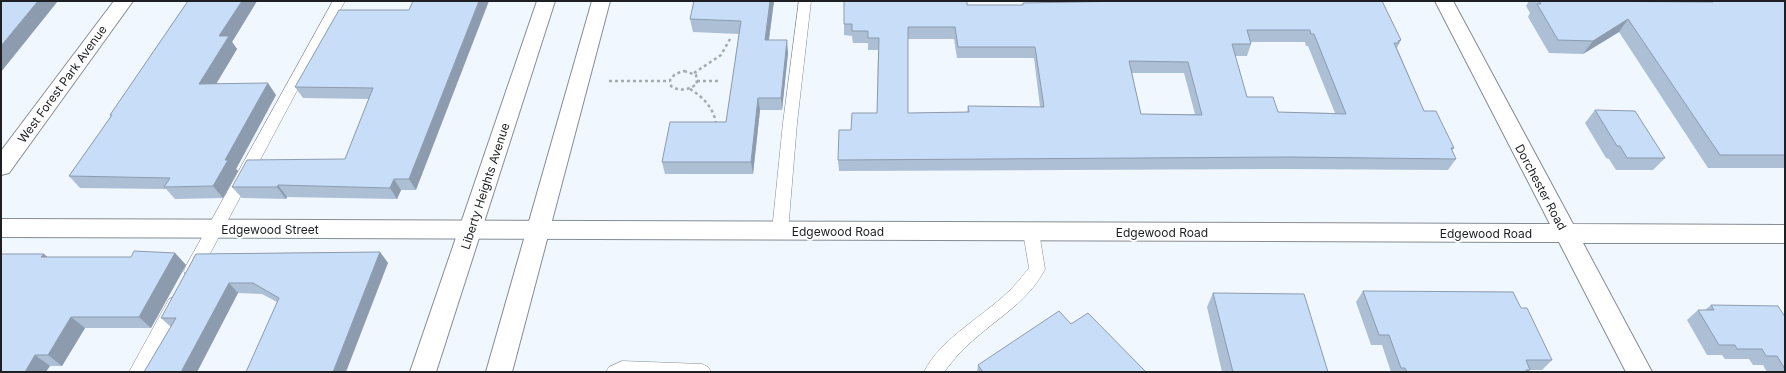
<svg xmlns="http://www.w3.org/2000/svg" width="1786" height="373" font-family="Inter,sans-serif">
  <rect width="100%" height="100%" fill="#f1f7fe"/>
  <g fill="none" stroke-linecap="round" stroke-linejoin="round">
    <g stroke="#868c94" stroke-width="1">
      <g id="service">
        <polygon points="333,1 345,1 198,276 192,278 186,276 184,271 186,266"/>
        <polygon points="799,1 811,1 797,123 788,231 785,235 780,237 775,235 772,231 783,123"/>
        <path d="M1031 226 1037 228 1039 232 1045 269C1027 305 988 323 962 351 955 357 950 365 944 372H924C940 338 988 314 1013 287 1019 281 1024 274 1029 268L1023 232 1025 228Z"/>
        <polygon points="175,297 181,299 183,304 147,372 129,372 169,299"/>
        <polygon points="622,361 702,364 708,367 711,372 606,372 609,367"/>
      </g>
    </g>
    <g stroke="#868c94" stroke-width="2">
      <g id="minor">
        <polygon points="114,1 133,1 9,173 1,175 1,151"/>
        <polygon points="1435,1 1453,1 1573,224 1785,225 1785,243 1583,243 1652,372 1626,372 1559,242 1,237 1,219 1550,224"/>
      </g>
    </g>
    <g stroke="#868c94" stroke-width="2">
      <g id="primary">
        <polygon points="537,1 555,1 436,372 410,372"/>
        <polygon points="592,1 610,1 512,372 486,372"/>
      </g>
    </g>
    <g stroke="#a5aaaf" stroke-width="2.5" stroke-dasharray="3 3" stroke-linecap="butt">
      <path d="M684 71 696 75 697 84C688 90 680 92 671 86L670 80 675 74Z"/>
      <polyline points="694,73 721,55 730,39"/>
      <polyline points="609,81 670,81"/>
      <polyline points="697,81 721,81"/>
      <path d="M690 89C703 97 714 108 716 124"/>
    </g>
    <use href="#service" fill="#fff" fill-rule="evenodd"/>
    <use href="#minor" fill="#fff" fill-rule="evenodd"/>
    <use href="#primary" fill="#fff" fill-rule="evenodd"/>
  </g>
  <g fill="#acbfd5" fill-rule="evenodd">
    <polygon points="188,1 257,1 232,42 237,49 216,83 276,95 236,169 238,171 223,198 175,199 166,189 80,188 69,176 111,116 110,115"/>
    <polygon points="694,1 774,1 769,40 788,53 782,110 760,110 753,174 665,174 662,162 726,122 739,34 693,32 690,19"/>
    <path d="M1131 1 1401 40 1397 48 1424 111 1454 148 1452 151 1456 159 1448 170 1285 169 839 171 838 160 851 130 877 113 878 50H868V43H853L852 36 844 35V24L967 5H1023V3ZM908 39H954L957 58H1034L1040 107 968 106 967 112 908 113ZM1251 42H1305L1306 46H1308L1335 113 1278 112 1247 97 1235 56H1247L1251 44ZM1132 73H1184L1195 114H1141Z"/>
    <polygon points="1529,1 1700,2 1700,1 1785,1 1785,168 1708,168 1619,32 1583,54 1549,53 1528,17 1530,13 1526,6"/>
    <polygon points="409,10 416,190 401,190 397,199 287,197 286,199 242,198 232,187 345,159 369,99 303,98 295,87"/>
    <polygon points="1595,110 1665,158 1653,170 1616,170 1609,159 1606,158 1585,123"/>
    <polygon points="380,252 388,263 277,302 262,294 238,293 197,372 144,372 171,327 161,318 196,254"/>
    <polygon points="175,253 186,265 151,328 85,328 62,366 50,366 1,372 49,257 131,257"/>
    <polygon points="1363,291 1521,308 1552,360 1542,370 1530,370 1528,372 1391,372 1382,345 1371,345 1356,302"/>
    <polygon points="1213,293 1328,372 1222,372 1207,307"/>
    <polygon points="1711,305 1785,317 1785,372 1767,372 1763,365 1753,365 1749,359 1725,359 1722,355 1707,355 1687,320 1698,310 1705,310"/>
    <polygon points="1071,324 1146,372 977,372 978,365"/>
  </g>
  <g fill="#8c9bae">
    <polygon points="38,1 58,1 1,72 1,46"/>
    <polygon points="242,1 257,1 232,42 237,49 209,96 199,84 219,36"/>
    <polygon points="479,1 489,1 416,190 409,179"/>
    <polygon points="770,1 774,1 767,53 765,40"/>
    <polygon points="1628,19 1619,32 1583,54 1593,41"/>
    <polygon points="787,40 788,53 782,110 781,98"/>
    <polygon points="268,83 276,95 236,169 238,171 223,198 213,186 225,160"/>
    <polygon points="758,98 760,110 753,174 751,162"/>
    <polygon points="394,179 401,190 397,199 390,188"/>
    <polygon points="278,185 287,197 286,199 277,187"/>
    <polygon points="380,252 388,263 346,372 333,372"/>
    <polygon points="175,253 186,265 151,328 139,317"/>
    <polygon points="44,254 57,265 41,257"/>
    <polygon points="229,283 238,293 197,372 181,372"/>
    <polygon points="71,317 85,328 62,366 48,355"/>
    <polygon points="35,355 50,366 46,372 25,372"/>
  </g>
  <g fill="#c8def8" stroke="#8c9bae" fill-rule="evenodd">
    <polygon points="1,1 38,1 1,46"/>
    <polygon points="188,1 242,1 219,36 229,36 199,84 268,83 225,160 228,160 213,186 164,187 170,178 69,176 112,115 110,115"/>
    <polygon points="413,1 479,1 409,179 394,179 390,188 278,185 277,187 232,187 247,160 345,159 373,88 295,87 339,10 409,10"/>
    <polygon points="694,1 770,1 765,40 787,40 781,98 758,98 751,162 662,162 670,122 726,122 741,21 690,19"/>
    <path d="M844 1H967V5H1023V3L1130 1H1382L1401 40 1398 41 1399 43H1394L1424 111H1436L1454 148H1451L1456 159 1291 157 838 160 839 130H851L852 113H877L879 38H868V31H852V24H844ZM908 27H955L958 47H1035L1044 107 968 106 969 112 908 113ZM1247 30H1310L1311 34H1314L1346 114 1278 112 1273 97H1247L1232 44H1251ZM1129 61 1188 62 1202 115 1141 114Z"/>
    <polygon points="1539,1 1713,2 1713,1 1785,1 1785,155 1720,155 1628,19 1593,41 1558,40 1537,4 1541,4"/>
    <polygon points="1595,110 1635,111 1665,158 1627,158 1620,146 1617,146"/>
    <polygon points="134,251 175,253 139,317 71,317 48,355 35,355 25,372 1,372 1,255 2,254 44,254 41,257 131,257"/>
    <polygon points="380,252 333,372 246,372 279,298 253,283 229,283 181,372 144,372 176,318 161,318 196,254"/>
    <polygon points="1363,291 1513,292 1521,308 1527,308 1552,360 1526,360 1530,370 1526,370 1527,372 1407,372 1405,368 1401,368 1389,335 1379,335"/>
    <polygon points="1213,293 1304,294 1328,372 1233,372"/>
    <polygon points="1711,305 1778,306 1785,317 1785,369 1777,356 1766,356 1762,349 1737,349 1735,345 1719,345 1698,310 1714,310"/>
    <polygon points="1059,311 1071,324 1088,313 1146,372 983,372 978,365"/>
  </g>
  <g text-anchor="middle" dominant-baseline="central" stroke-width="4" stroke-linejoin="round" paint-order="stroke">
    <g font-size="12" fill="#1d1f22" stroke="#fff">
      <text transform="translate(62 84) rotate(-54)">West Forest Park Avenue</text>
      <text transform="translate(485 186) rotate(-72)">Liberty Heights Avenue</text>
      <text transform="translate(1541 187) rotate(62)">Dorchester Road</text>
      <text x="270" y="229">Edgewood Street</text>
      <text x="838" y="231">Edgewood Road</text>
      <text x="1162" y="232">Edgewood Road</text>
      <text x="1486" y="233">Edgewood Road</text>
    </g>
  </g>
  <rect width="1786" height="373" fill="none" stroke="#1d1f22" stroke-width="4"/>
</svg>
